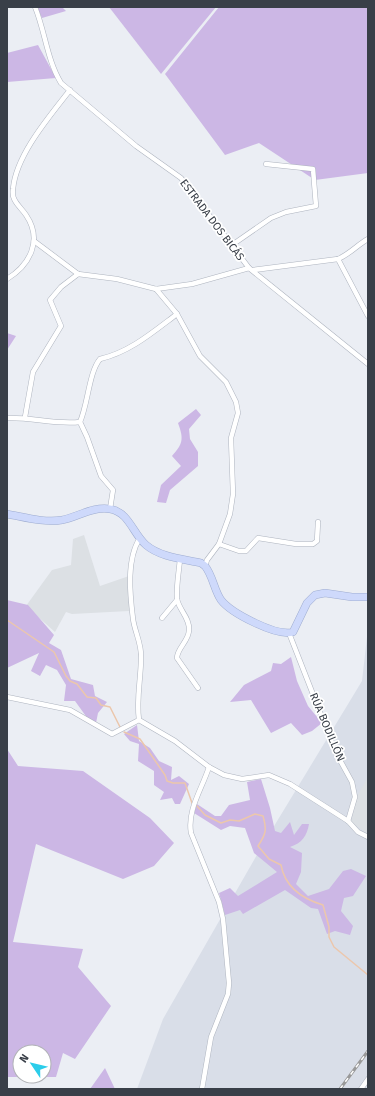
<svg xmlns="http://www.w3.org/2000/svg" width="375" height="1096" font-family="'Fira Sans',sans-serif">
  <rect width="100%" height="100%" fill="#ebeef4"/>
  <polygon fill="#d9dee8" points="368,628 368,1089 137,1089 163,1019 262,846 362,681"/>
  <g fill="#dce0e4">
    <polygon points="84,535 100,586 129,576 129,611 72,614 66,612 55,632 26,606 52,570 71,565 73,539"/>
    <polygon points="368,777 368,834 351,822 357,796"/>
  </g>
  <g fill="#ccb7e5" fill-rule="evenodd">
    <polygon points="37,7 62,7 66,11 42,18"/>
    <polygon points="109,7 216,7 161,74"/>
    <polygon points="219,7 368,7 368,173 315,180 259,143 225,155 165,74"/>
    <polygon points="38,45 56,78 7,82 7,53"/>
    <polygon points="7,333 16,336 7,350"/>
    <path d="M196 409 201 415 189 429 190 439 198 452V466L170 490 166 503 157 502 161 485 181 466 172 456C183 444 184 439 178 423Z"/>
    <polygon points="7,600 28,605 54,635 49,643 61,650 71,679 93,685 95,696 107,702 98,713 96,723 88,719 75,701 64,701 66,685 57,670 46,665 40,676 31,671 39,653 7,668"/>
    <polygon points="291,657 297,681 308,706 322,723 312,731 302,735 291,723 271,733 251,700 230,702 244,685 271,671 273,663 281,664"/>
    <polygon points="137,725 139,741 150,748 159,761 172,767 171,780 179,776 189,784 180,804 175,804 172,798 160,800 164,792 154,785 154,771 138,761 139,744 130,741 124,734"/>
    <path d="M7 749 18 766 83 771 150 818 174 843 154 866 123 879 36 844 13 942 83 949 78 967 111 1006 75 1059 63 1053 56 1077H7ZM20 1052H44V1076H20Z"/>
    <path d="M261 779 270 808 275 831 281 833 290 822 294 835 302 824H309C307 836 302 843 290 847L302 853 301 872 296 884 308 896 329 889 343 871 351 869 366 876 353 896 344 898 341 911 353 926 350 935 335 931 327 934 318 909 311 908 285 890 243 914 240 910 225 915 219 893 230 888 238 896 277 872 254 853 245 828 230 826 221 830 194 813 197 804 215 816H221L229 805 250 800 247 782Z"/>
    <polygon points="105,1068 115,1089 90,1089"/>
  </g>
  <g fill="none" stroke-linecap="round" stroke-linejoin="round">
    <g stroke="#ecc7ac" stroke-width="1.5">
      <polyline points="7,620 54,652 66,676 70,681 77,684 87,697 96,698 101,705 110,707 121,729"/>
      <polyline points="124,732 140,739 165,775 167,781 173,783 185,783 192,803"/>
      <path d="M197 806 205 815 221 823 230 820 239 821 255 814 263 816C267 830 266 834 258 846L269 859 281 865C285 887 303 899 323 905L329 927V937L334 947 368 975"/>
    </g>
    <g stroke="#aeb4bf" stroke-width="5.5">
      <g id="street">
        <path d="M35 7C45 31 47 60 61 83L136 146 181 178 249 268 368 364"/>
        <polyline points="34,241 78,274 117,279 156,289 192,284 249,268"/>
        <polyline points="232,245 271,218 286,212 316,206 313,169 266,164"/>
        <polyline points="338,259 368,316"/>
        <path d="M253 270 338 259C350 254 357 245 368 239"/>
        <path d="M7 279C30 265 43 240 26 215 20 206 11 201 13 189 16 155 49 117 70 90"/>
        <polyline points="156,289 177,314 200,356 226,382 236,402 238,413 231,438 233,494 230,514 219,544 207,560 205,566"/>
        <polyline points="25,417 33,372 61,326 50,300 61,287 78,274"/>
        <path d="M7 418C32 417 55 425 80 422"/>
        <path d="M110 509 113 490 101 476 87 437 80 422C88 404 89 372 100 359 130 352 153 332 177 314"/>
        <polyline points="219,544 239,551 246,551 258,538 296,544 313,544 317,541 318,522"/>
        <path d="M180 559C179 571 176 587 177 599 179 610 190 618 189 630 189 641 177 648 177 658L198 688"/>
        <polyline points="162,618 177,600"/>
        <polyline points="289,633 336,753 352,782 355,797 348,821"/>
        <polyline points="7,697 70,710 112,734 139,720 175,741 209,767 224,775 242,779 269,775 290,784 348,821 358,832 368,837"/>
        <path d="M139 720C136 699 141 679 141 658 142 644 135 633 133 619 130 595 126 559 140 538"/>
        <path d="M202 1089 211 1037 228 994 229 983 223 919 219 902 191 833C187 810 202 789 209 767"/>
        <polyline points="361,1089 368,1079"/>
      </g>
    </g>
    <g stroke="#9eacd0" stroke-width="8">
      <path id="secondary" d="M7 514C24 517 44 523 62 520 77 517 94 506 110 509 129 512 133 534 146 545 160 557 183 559 201 563L205 566C213 576 214 590 221 600 231 613 277 637 293 632L307 603 315 595 325 593 352 597H368"/>
    </g>
    <use href="#street" stroke="#fff" stroke-width="4.5"/>
    <use href="#secondary" stroke="#ced9fb" stroke-width="7"/>
    <g stroke="#999" stroke-width="3">
      <polyline id="rail" points="340,1089 368,1051"/>
    </g>
    <use href="#rail" stroke="#fff" stroke-width="1.5" stroke-dasharray="4.5" stroke-linecap="butt"/>
  </g>
  <g text-anchor="middle" dominant-baseline="central" stroke-width="3.5" stroke-linejoin="round" paint-order="stroke">
    <g font-size="11" fill="#393f48" stroke="#fff">
      <text transform="translate(212 220) rotate(53)">ESTRADA DOS BICÁS</text>
      <text transform="translate(327 727) rotate(67)">RÚA BODILLÓN</text>
    </g>
  </g>
  <rect width="375" height="1096" fill="none" stroke="#393f48" stroke-width="16"/>
  <g transform="translate(32 1064) rotate(305)"><circle r="19" fill="#ffffff" stroke="#b0b2b6"/>
  <path d="M0-3L7 15L0 10L-7 15Z" fill="#2ccdea"/>
  <text y="-6" font-size="11" font-weight="bold" text-anchor="middle" fill="#393f48">N</text>
  </g>
</svg>
